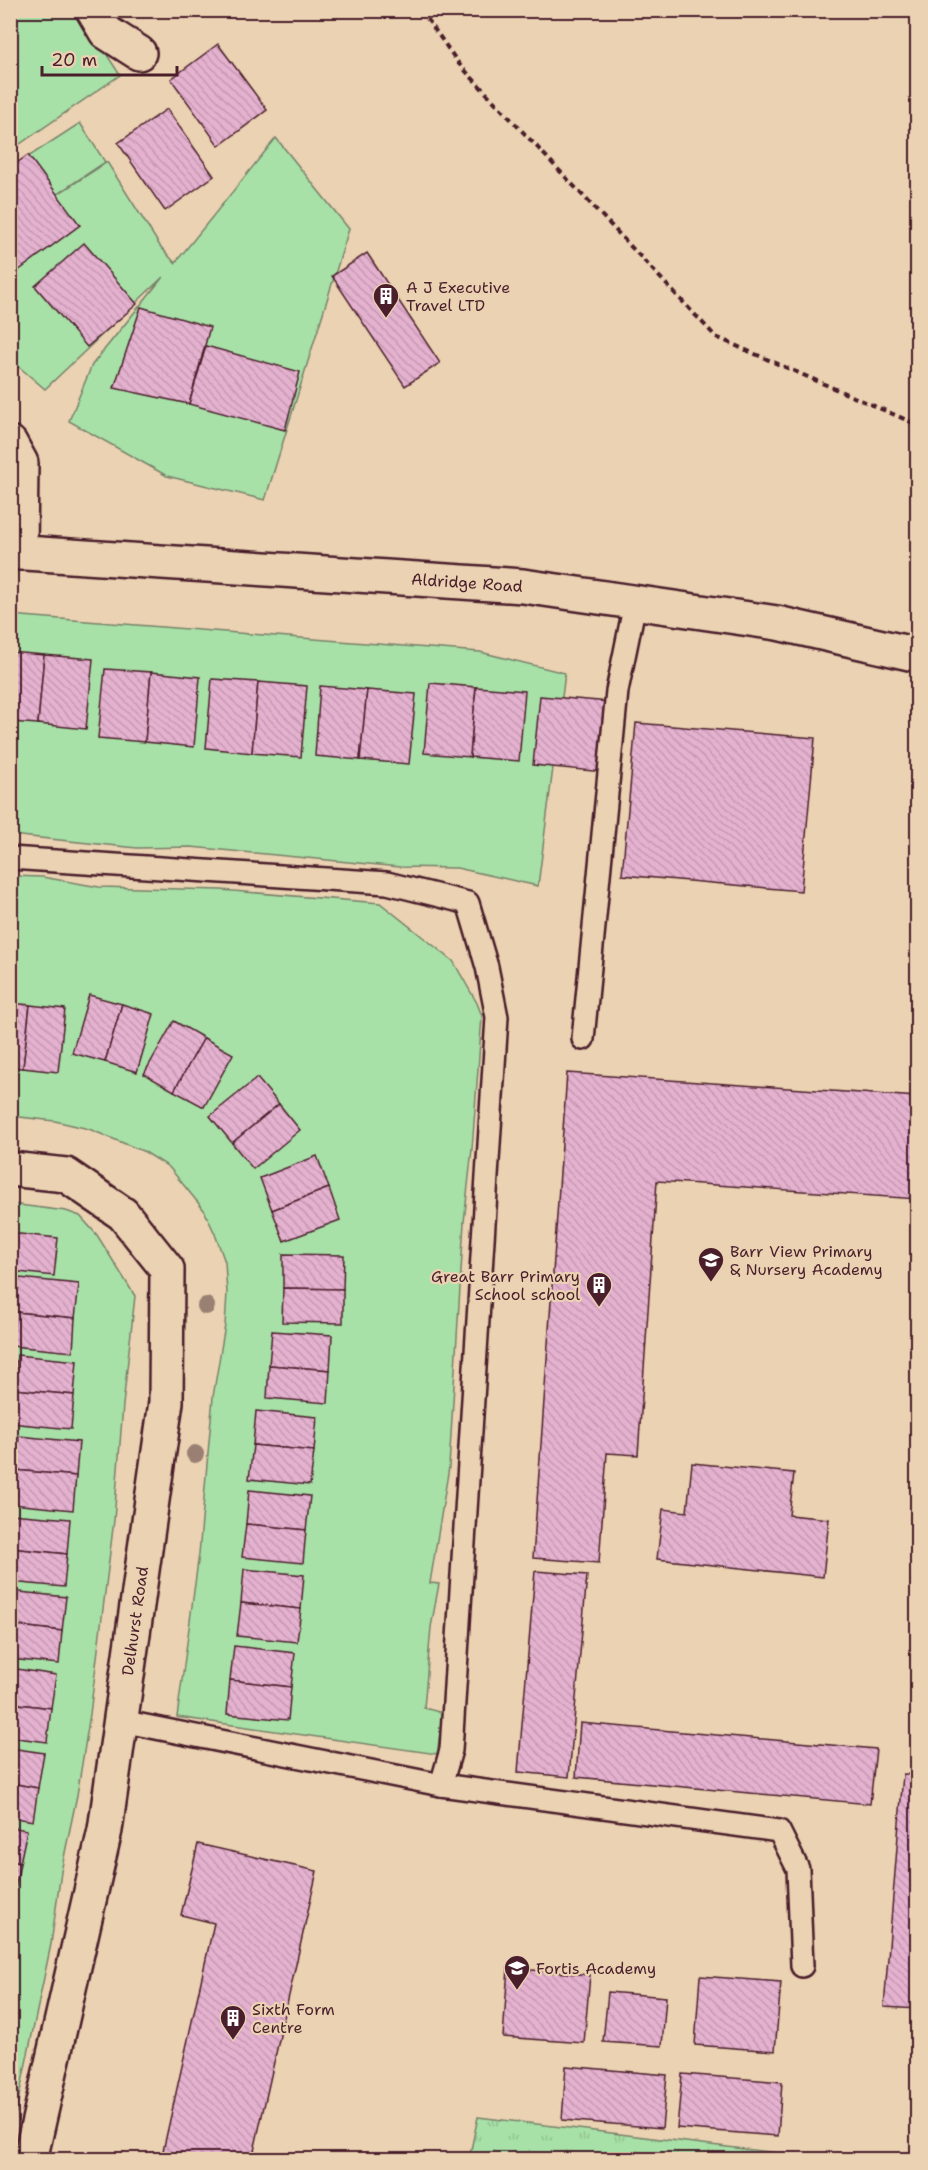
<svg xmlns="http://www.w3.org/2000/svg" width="928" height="2170" font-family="'Shantell Sans',sans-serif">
  <defs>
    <pattern id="park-tufts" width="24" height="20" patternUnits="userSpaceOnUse" patternTransform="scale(1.5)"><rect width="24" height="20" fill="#a7e1a7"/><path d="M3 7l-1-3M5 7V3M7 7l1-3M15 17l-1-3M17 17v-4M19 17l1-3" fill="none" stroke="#91c190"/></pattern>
    <pattern id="building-back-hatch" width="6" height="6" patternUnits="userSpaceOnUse" patternTransform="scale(1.5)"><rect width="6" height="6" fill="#e4b1cf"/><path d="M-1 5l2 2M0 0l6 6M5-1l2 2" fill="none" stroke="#c598b2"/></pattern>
  </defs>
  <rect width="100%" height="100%" fill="#ead2b2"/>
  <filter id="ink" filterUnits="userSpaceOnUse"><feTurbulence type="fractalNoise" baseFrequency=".0167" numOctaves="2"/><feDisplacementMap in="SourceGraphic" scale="12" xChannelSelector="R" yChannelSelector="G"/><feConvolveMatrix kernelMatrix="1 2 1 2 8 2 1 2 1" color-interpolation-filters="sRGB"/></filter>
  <g filter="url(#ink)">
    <g fill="#a7e1a7" stroke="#788069" stroke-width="1.5">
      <polygon points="10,11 74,11 94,35 120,75 11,150"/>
      <polygon points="80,123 105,162 27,214 107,162 160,246 175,263 276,138 349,229 265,500 167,476 69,421 92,365 163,277 45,389 11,360 11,168"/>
      <polygon points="10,615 480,652 565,673 538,886 457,868 400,867 191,847 137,848 11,835"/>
      <polygon points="10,876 42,877 99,887 221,890 380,903 453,961 477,1003 482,1016 472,1149 464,1222 449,1467 430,1583 439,1584 431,1627 424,1708 443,1713 437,1754 177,1717 199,1554 213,1397 225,1325 227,1293 225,1262 215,1234 204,1210 169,1167 145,1152 89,1129 55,1121 11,1116"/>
      <polygon points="11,1204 66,1211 80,1216 97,1235 135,1296 123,1405 114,1520 90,1714 77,1795 61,1872 51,1944 11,2135"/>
    </g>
    <polygon fill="url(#park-tufts)" stroke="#788069" stroke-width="1.5" points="478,2117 777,2153 777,2159 469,2159"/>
    <g fill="url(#building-back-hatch)" stroke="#4a1f2b" stroke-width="1.5">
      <polygon points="218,44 267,110 219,146 171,79"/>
      <polygon points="167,109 214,176 165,211 118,143"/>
      <polygon points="28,155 80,225 18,271 10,260 10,168"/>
      <polygon points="84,243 137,304 87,347 35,286"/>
      <polygon points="367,253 440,363 405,386 332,276"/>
      <polygon points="141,307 210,327 189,404 114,388"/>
      <polygon points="206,346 300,372 285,430 189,404"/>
      <polygon points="10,652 44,655 38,724 10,722"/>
      <polygon points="44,655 93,659 86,729 38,724"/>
      <polygon points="105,669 151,672 145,742 98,738"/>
      <polygon points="151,672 200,677 194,747 145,742"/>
      <polygon points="212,679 258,682 252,753 206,748"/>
      <polygon points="258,682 307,686 301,757 252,753"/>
      <polygon points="430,683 476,687 470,757 424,753"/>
      <polygon points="320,686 367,690 360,760 315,756"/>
      <polygon points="476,687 525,691 519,761 470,757"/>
      <polygon points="367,690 416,694 409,764 360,760"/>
      <polygon points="540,696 610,702 603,772 533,765"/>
      <polygon points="636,723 815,738 801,891 622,875"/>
      <polygon points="89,995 122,1004 105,1062 72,1053"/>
      <polygon points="10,1003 30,1005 23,1068 10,1067"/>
      <polygon points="122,1004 154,1014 137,1072 105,1062"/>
      <polygon points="30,1005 65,1009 58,1072 23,1068"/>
      <polygon points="174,1021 204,1038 174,1091 144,1074"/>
      <polygon points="204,1038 233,1054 204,1107 174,1091"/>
      <polygon points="567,1073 918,1097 918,1199 657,1181 638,1455 607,1453 599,1563 533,1558"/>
      <polygon points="257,1078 279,1104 232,1143 210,1116"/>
      <polygon points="279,1104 300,1130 253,1169 232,1143"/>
      <polygon points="317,1156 329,1188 272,1210 260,1178"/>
      <polygon points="329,1188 340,1220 284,1241 272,1210"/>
      <polygon points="10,1233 58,1238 54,1276 10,1271"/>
      <polygon points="283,1254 344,1255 343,1289 283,1288"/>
      <polygon points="19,1278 79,1284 75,1318 15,1312"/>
      <polygon points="283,1288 343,1289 343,1323 282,1322"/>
      <polygon points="15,1312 75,1318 73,1352 12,1346"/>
      <polygon points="272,1331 332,1335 330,1370 269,1365"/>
      <polygon points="17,1355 77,1361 74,1395 14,1389"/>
      <polygon points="269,1365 330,1370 328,1403 267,1398"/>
      <polygon points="14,1389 74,1395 71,1429 10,1423"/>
      <polygon points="256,1411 317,1417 314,1451 253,1445"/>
      <polygon points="19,1436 79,1442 76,1476 15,1470"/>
      <polygon points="253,1445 314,1451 310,1485 249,1479"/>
      <polygon points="692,1463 794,1473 789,1515 829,1519 823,1577 657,1559 663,1509 687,1512"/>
      <polygon points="15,1470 76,1476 73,1510 12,1504"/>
      <polygon points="249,1490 310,1496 306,1530 246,1524"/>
      <polygon points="10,1514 70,1519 67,1554 10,1548"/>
      <polygon points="246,1524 306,1530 303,1563 242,1557"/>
      <polygon points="10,1548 67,1554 64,1587 10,1582"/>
      <polygon points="244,1569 304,1575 301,1609 241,1603"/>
      <polygon points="535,1571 587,1575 569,1777 518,1772"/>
      <polygon points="10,1591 66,1597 62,1631 10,1625"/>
      <polygon points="241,1603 301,1609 297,1642 237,1636"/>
      <polygon points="10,1625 62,1631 59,1664 10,1659"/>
      <polygon points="234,1646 295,1653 291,1687 230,1680"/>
      <polygon points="10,1668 56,1675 51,1708 10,1703"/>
      <polygon points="230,1680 291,1687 288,1720 227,1714"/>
      <polygon points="10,1703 51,1708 47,1742 10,1737"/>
      <polygon points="580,1723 876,1749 870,1804 576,1777"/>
      <polygon points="10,1748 44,1753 38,1788 10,1783"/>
      <polygon points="903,1774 918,1775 918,2009 884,2007"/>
      <polygon points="10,1783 38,1788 33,1821 10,1817"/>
      <polygon points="10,1827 27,1830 20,1863 10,1861"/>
      <polygon points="198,1844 317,1871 252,2160 161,2160 214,1923 181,1915"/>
      <polygon points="10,1861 20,1863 14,1896 10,1896"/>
      <polygon points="508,1968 590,1975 584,2043 503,2037"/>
      <polygon points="700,1976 781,1982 775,2051 695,2045"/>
      <polygon points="608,1992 666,1997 662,2046 603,2042"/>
      <polygon points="566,2066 667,2075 662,2128 562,2120"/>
      <polygon points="682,2074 782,2082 778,2136 677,2128"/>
    </g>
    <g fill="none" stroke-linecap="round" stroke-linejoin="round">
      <g stroke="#4a1f2b" stroke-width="26">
        <g id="lane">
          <polyline points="10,858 387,883 468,903 487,967 497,1017 451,1750 441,1785"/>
          <polyline points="583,1039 617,691 635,603"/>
          <polyline points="121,1721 441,1785 779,1831 798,1869 802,1966"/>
        </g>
      </g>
      <g stroke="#4a1f2b" stroke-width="38">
        <g id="street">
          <polyline points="93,10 106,32 139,53"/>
          <polyline points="10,443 21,463 20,553"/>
          <polyline points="10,1169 66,1175 123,1214 167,1269 166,1402 105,1830 30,2160"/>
        </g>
      </g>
      <g stroke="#4a1f2b" stroke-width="38">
        <g id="secondary">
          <path id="s1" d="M10 552 523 586 777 623 918 655"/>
        </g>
      </g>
      <polyline stroke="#4a1f2b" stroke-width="4" stroke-dasharray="6 4.5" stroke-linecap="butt" points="421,10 459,64 716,337 918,425"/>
      <use href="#lane" stroke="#ead2b2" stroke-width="21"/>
      <use href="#street" stroke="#ead2b2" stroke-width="33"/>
      <use href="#secondary" stroke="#ead2b2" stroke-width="33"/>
    </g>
    <g fill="#9a8072">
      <circle cx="206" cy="1306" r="9"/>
      <circle cx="195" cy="1454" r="9"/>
    </g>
  </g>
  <defs>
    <g id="building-pin" transform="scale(1.35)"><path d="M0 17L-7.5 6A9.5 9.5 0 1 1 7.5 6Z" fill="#4a1f2b" stroke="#ead2b2"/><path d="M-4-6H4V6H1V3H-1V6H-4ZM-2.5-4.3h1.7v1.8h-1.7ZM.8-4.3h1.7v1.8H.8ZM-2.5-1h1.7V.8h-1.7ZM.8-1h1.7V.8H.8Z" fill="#fff"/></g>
    <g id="school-pin" transform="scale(1.35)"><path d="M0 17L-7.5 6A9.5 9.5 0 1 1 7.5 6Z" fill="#4a1f2b" stroke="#ead2b2"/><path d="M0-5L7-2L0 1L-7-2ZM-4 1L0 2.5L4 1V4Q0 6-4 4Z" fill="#fff"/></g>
  </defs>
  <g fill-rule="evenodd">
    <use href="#building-pin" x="386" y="296"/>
    <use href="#school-pin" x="711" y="1260"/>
    <use href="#building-pin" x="599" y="1285"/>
    <use href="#school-pin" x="517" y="1968"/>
    <use href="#building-pin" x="233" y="2018"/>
  </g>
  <g text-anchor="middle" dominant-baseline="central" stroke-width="4.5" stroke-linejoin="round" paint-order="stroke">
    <g font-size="16" fill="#4a1f2b" stroke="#ead2b2" text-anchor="start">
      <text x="406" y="287">A J Executive<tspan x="406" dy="18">Travel LTD</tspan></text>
      <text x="730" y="1251">Barr View Primary<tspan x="730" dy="18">&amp; Nursery Academy</tspan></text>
      <text x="580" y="1276" text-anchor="end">Great Barr Primary<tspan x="580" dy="18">School school</tspan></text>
      <text x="536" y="1968">Fortis Academy</text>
      <text x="252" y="2009">Sixth Form<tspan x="252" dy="18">Centre</tspan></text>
    </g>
    <g font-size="16" fill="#4a1f2b" stroke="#ead2b2">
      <text stroke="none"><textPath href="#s1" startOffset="458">Aldridge Road</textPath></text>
      <text transform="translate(135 1621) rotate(-82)">Delhurst Road</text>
    </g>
  </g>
  <rect width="928" height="2170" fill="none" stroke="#ead2b2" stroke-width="36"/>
  <rect x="18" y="18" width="892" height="2134" fill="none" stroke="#4a1f2b" stroke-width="2" filter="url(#ink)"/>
  <path d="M42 66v9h135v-9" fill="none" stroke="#4a1f2b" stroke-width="3"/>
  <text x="51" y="66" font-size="18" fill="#4a1f2b" stroke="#ead2b2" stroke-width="4.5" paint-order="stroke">20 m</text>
</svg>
